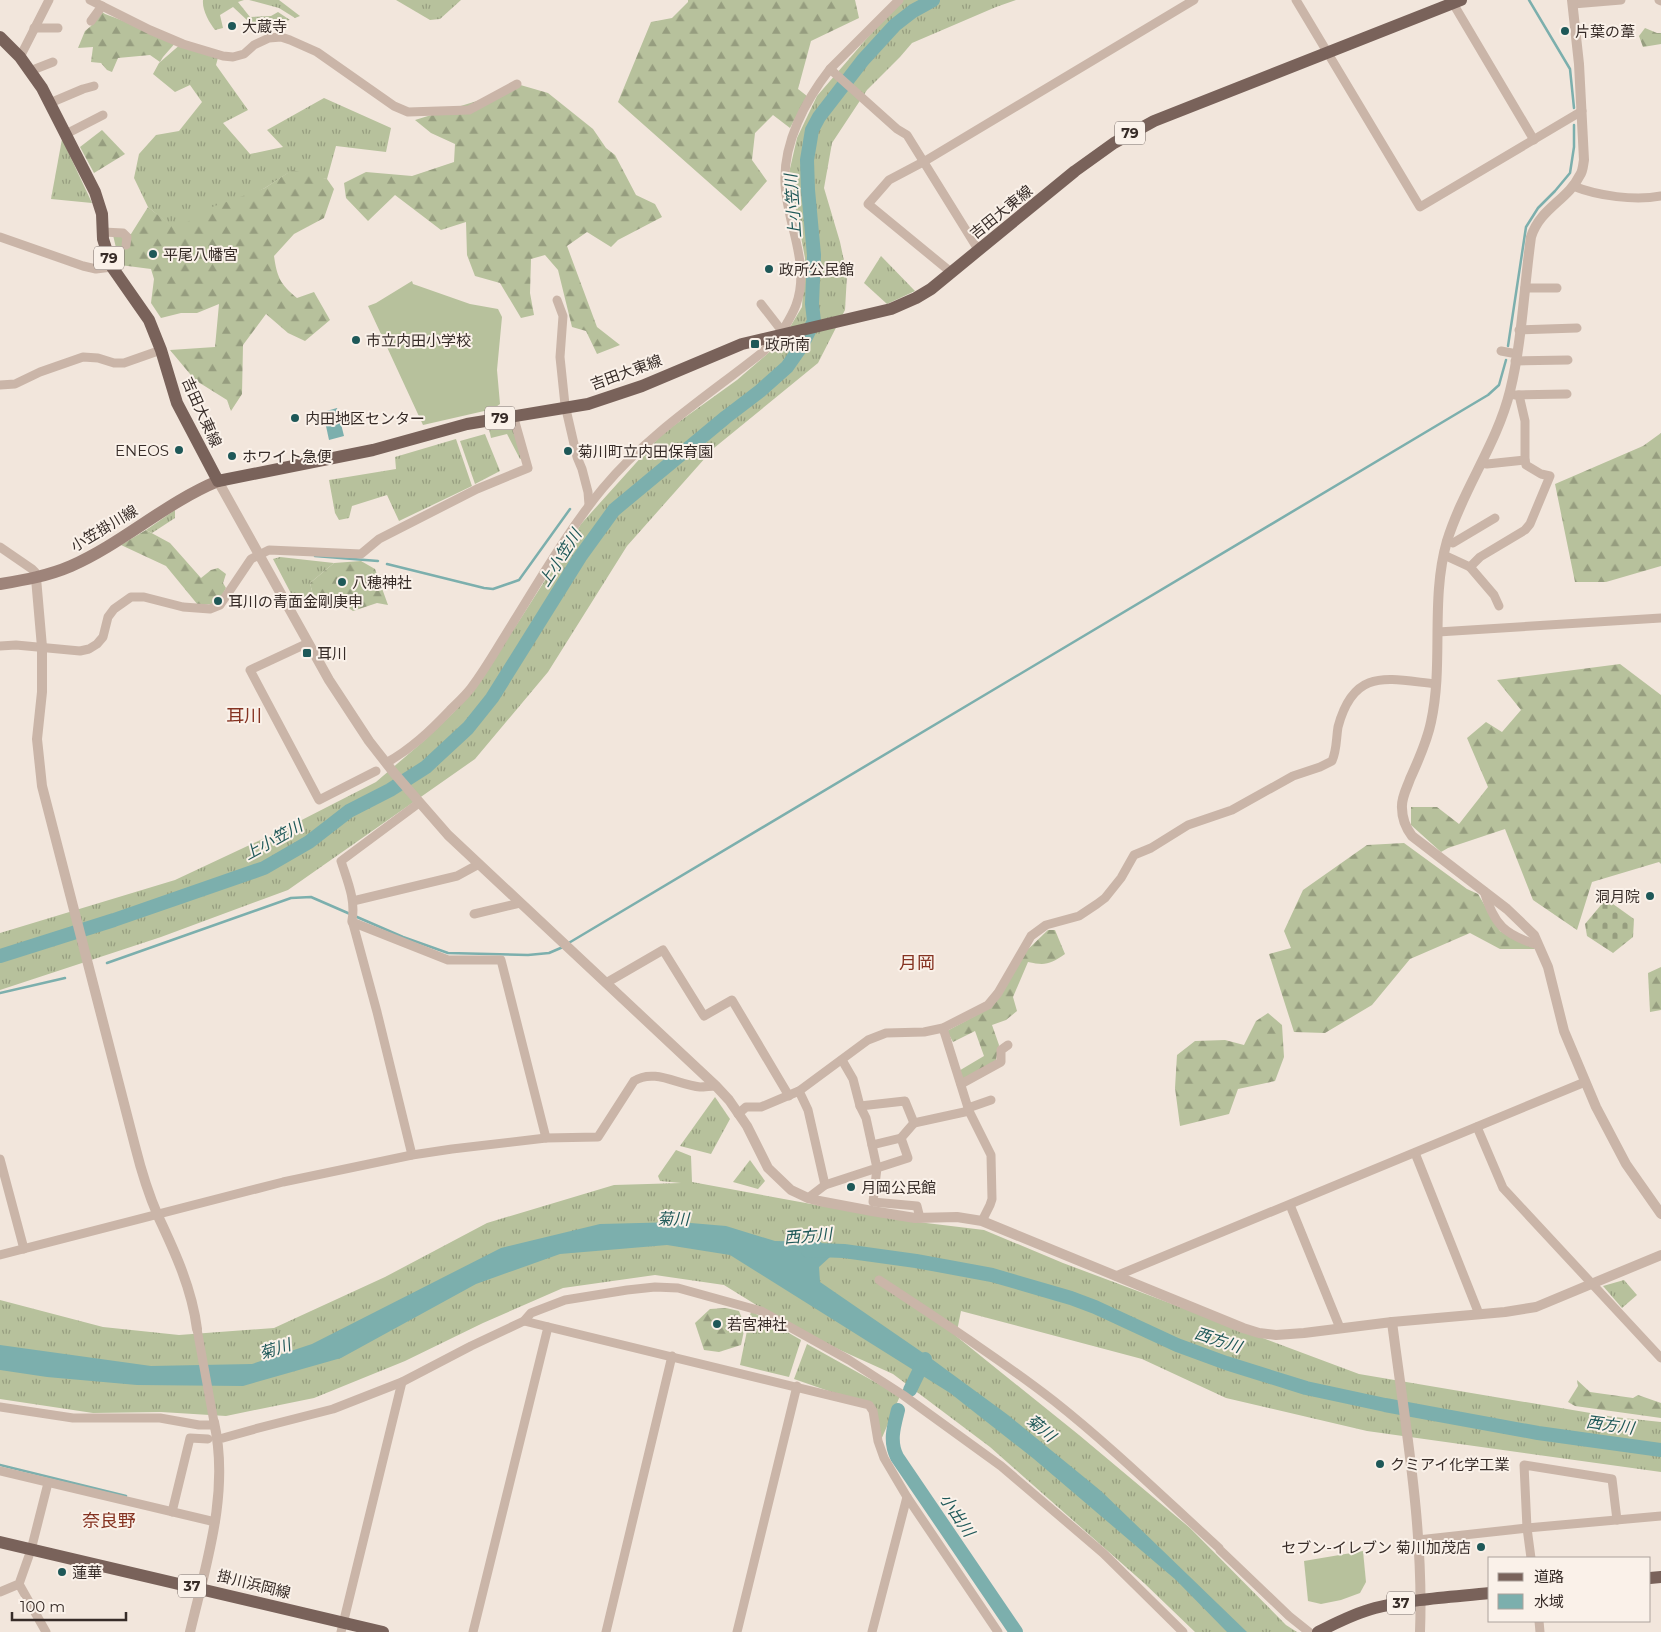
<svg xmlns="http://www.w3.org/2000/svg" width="1661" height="1632" font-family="Montserrat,'Noto Sans JP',sans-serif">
  <defs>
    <pattern id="grass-tufts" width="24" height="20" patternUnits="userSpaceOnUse" patternTransform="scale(1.25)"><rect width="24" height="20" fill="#b7c19c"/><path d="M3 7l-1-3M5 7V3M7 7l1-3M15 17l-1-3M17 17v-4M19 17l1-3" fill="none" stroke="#969d7f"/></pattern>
    <pattern id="forest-firs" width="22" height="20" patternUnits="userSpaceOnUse" patternTransform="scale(1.25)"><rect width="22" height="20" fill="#b7c19c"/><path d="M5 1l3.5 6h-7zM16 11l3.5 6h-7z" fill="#969d7f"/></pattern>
    <pattern id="cemetery-stones" width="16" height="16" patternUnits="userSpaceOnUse" patternTransform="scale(1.25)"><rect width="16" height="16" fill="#b7c19c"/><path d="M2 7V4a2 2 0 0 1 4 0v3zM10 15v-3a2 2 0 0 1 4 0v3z" fill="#969d7f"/></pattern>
  </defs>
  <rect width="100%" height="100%" fill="#f2e6dc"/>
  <g fill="url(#grass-tufts)">
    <path d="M203 0H244L238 2 250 17 271 16 278 12 290 20 261 25 248 21 233 7 220 15 223 28 215 30C209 22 202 10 203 0Z"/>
    <polygon points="249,0 279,0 300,16 295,18 279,8"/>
    <polygon points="396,0 461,0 440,19 430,20"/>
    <polygon points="900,0 1016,0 996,7 912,43 900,57 867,90 832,143 824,188 840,242 847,275 845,310 818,363 714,448 627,546 548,672 475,759 288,890 161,937 0,990 0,933 175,880 290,826 376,782 426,739 454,712 466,698 519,621 581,524 662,434 737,380 781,342 802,307 805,258 789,173 797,138 817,96"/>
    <polygon points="182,43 219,54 216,65 248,110 223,123 250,154 283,147 267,130 324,98 391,128 386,152 336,146 327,179 288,173 265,188 176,230 148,207 134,178 139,154 156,135 179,131 202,102 190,85 175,92 153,74 159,63"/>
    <polygon points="62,139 92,203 51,199"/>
    <polygon points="881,256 915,291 887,304 864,283"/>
    <polygon points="509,426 512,427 524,458 520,459 507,434 491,438 489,429"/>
    <polygon points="485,434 500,471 475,484 460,441"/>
    <polygon points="456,439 472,486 399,521 387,495 352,506 349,518 339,520 335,513 329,480 396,469 395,457"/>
    <polygon points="175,510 175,518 152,533 146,530"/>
    <polygon points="280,557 334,563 310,583 313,595 298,607 273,559"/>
    <polygon points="715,1097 730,1119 711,1154 680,1146"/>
    <polygon points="676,1150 691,1156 692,1182 893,1219 984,1230 1063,1263 1359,1374 1614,1417 1661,1422 1661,1472 1367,1431 1226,1398 1142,1359 961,1311 956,1336 1079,1435 1190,1528 1286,1625 1297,1632 1195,1632 1144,1583 990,1447 893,1374 798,1331 724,1285 655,1275 563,1288 483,1323 405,1361 314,1398 226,1416 161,1412 93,1413 0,1399 0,1300 103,1327 179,1335 274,1328 385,1277 487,1223 614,1185 681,1183 660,1181 658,1176"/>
    <polygon points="750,1160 765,1181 758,1189 733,1182"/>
    <polygon points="1624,1280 1637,1295 1622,1308 1603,1286"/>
    <polygon points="751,1311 801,1340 789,1377 740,1365"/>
    <polygon points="807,1344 900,1396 881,1440 869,1405 794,1379"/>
  </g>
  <g fill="url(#forest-firs)">
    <polygon points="688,0 855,0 859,18 811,41 798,89 807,96 790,128 773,115 755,133 752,160 767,181 741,211 618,102 651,22 672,18 688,2"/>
    <polygon points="101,11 105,14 177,41 163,57 160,62 150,55 118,58 112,72 107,70 101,63 91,62 93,47 78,48 85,31 91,26"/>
    <polygon points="1645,28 1657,33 1661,33 1661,44 1643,47 1639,36"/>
    <polygon points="517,84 548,93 593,129 606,148 615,155 636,195 655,204 662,217 618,240 611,247 587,232 567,246 597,327 620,345 597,354 586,331 572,327 558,270 545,255 531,259 530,293 534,315 521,318 500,283 475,276 467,255 466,222 441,230 395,195 368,221 346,198 344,183 366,172 412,176 454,162 455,144 431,133 415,120 503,93"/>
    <polygon points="102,130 125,154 94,173 80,147"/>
    <path d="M292 170 327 179 334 189 324 218 294 234 274 256C277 277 280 284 297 298L314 292 330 320 305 341 288 333 266 314 243 345 242 394 231 411 227 400 195 380 170 350 215 347 219 304 197 313H181L161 318 151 303 154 279 151 269 120 265 113 235 131 234 148 207 176 229 212 207 265 188Z"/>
    <polygon points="1661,433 1661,566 1606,582 1575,582 1555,484 1643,446"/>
    <path d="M146 530 170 543 201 578 211 570 218 568 226 574 223 583 226 588C218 604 214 605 198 605L166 566 121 545Z"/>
    <polygon points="361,561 375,569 388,605 377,603 353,611 337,600 313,595 310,583 334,563"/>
    <polygon points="1620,664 1661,695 1661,864 1659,862 1592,882 1577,930 1533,900 1505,829 1448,848 1441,852 1411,825 1411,807 1437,807 1459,824 1488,787 1467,738 1486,722 1502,732 1521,710 1497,680"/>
    <polygon points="1404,843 1467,889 1478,894 1500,931 1536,949 1500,949 1470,933 1410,959 1372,1005 1325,1033 1294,1032 1269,954 1291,948 1284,931 1303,890 1367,845"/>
    <path d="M1048 930H1055L1065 954C1050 964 1046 966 1028 962L1013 997 1017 1011 1006 1020 992 1025 999 1045 996 1060 964 1083 957 1072 984 1056 975 1031 953 1042 947 1031 975 1016 1023 954Z"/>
    <polygon points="1661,967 1661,1010 1650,1012 1648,973"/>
    <polygon points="1268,1013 1282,1025 1284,1057 1275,1081 1238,1089 1229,1114 1180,1126 1175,1088 1177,1055 1195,1041 1225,1040 1244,1045 1256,1021"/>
    <polygon points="726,1308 739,1311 745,1326 741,1345 719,1352 704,1350 695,1323 710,1309"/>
    <polygon points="1577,1380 1590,1392 1633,1398 1638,1395 1661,1403 1661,1418 1575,1406 1568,1402 1578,1386"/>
  </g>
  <polygon fill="url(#cemetery-stones)" points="1606,899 1634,919 1633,937 1613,953 1587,936 1585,924"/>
  <g fill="#b7c19c">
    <polygon points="412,281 413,284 470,304 498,309 502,317 497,370 500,404 493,409 423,425 368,306 376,303"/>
    <polygon points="1363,1551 1366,1582 1360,1593 1341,1600 1321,1604 1308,1601 1304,1561"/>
  </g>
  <g fill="#7cafad">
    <polygon points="337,408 344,436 329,440 323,412"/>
    <polygon points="679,1222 726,1226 775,1241 821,1242 830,1257 819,1267 820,1282 929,1357 1008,1415 1101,1491 1247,1632 1227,1632 1176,1580 1034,1459 950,1393 730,1255 667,1245 560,1254 476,1284 341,1358 243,1386 137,1385 47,1377 0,1370 0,1345 151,1366 252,1364 312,1344 501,1248 600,1224"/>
  </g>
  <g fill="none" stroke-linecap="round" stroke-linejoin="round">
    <g stroke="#7cafad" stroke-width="2.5">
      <polyline points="1529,0 1570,69 1574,108"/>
      <polyline points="1508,346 1526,227 1538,208 1555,191 1570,173 1574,147 1574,125"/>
      <polyline points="315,556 378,561"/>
      <polyline points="387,564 484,588 493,589 519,580 570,509"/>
      <polyline points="567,944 1488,395 1499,385 1506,360"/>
      <polyline points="107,963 291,898 311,897 403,937 448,953 528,955 549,953 563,947"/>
      <polyline points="0,993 65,978"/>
      <polyline points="0,1465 126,1496"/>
    </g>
    <g stroke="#7cafad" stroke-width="14">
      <polyline points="0,956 114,920 264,868 309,842 349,811 390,790 426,767 468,728 492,698 580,557 614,510 726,417 760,391 787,367 801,347 814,321 812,304 814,255 808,190 807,160 812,130 819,117 863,60 895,25 913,11 933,0"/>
      <polyline points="808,1251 818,1250 844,1251 916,1261 992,1275 1071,1298 1095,1307 1177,1345 1226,1363 1306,1388 1385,1405 1538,1433 1661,1450"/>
      <polyline points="910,1390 925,1359"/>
      <path d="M898 1410C894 1426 889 1441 897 1457L1016 1632"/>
    </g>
    <g stroke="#cab5a8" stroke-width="9">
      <polyline points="90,0 150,30 183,44 223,56 233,57 244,54 254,45 269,38 281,37 290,40 317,52 394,106 408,112 469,110 517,84"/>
      <polyline points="1296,0 1420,207 1582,111"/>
      <polyline points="1451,0 1534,140"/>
      <polyline points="1659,0 1661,1"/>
      <polyline points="1573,4 1621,0"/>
      <polyline points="91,21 102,6"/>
      <polyline points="34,28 58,28"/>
      <polyline points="20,57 49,0"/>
      <polyline points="830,69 897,129 907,135 979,251"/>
      <polyline points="30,71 53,62"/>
      <polyline points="50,103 83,89 94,86"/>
      <polyline points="66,134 103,115"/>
      <path d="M1573 186C1598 196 1635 201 1661 196"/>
      <polyline points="103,232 123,233 127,237 126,245"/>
      <polyline points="0,237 83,266 96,269 112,267"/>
      <polyline points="952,273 868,204 889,180 925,161 1194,0"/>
      <polyline points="1525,288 1557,288"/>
      <polyline points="557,300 563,316 560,357 565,405 577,457 582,469 588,492 589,505"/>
      <polyline points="761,304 782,331"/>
      <polyline points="1519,330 1577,328"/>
      <path d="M780 335C785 326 792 316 796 305 811 264 787 225 785 184 783 143 805 101 830 69L899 0"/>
      <polyline points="1501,351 1517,354"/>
      <polyline points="1515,361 1568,360"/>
      <polyline points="0,385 15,384 40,372 83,357 98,358 114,363 124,363 161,350"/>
      <polyline points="1515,395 1567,394"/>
      <polyline points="1482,463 1487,464 1525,460 1525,421 1519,395"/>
      <polyline points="1447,541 1453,543 1495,518"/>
      <polyline points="0,547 32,569 35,572 36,578"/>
      <polyline points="1444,555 1470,567 1480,557 1525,530 1530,524 1550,476 1541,474 1526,465 1525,460"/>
      <polyline points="1470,567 1494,595 1499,606"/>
      <polyline points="1438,632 1661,618"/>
      <polyline points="308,643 250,670 319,800 376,771"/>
      <polyline points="0,646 16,645 80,651 89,649 97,644 103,637 108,617 114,609 131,597 144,597 183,607 210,609 220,605 251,559 269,550 361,554 379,539 477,489 528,468 513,415"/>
      <path d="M386 763C411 749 430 731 450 710 457 703 465 696 471 688 487 667 500 643 514 621 542 576 569 529 603 488 648 434 710 394 764 351L771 342V337"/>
      <path d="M1484 891C1494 925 1505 935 1538 945"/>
      <polyline points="353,901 457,876 479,864"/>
      <polyline points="474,914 520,903"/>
      <polyline points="352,922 448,960 501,960 546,1138"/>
      <polyline points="606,983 663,950 704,1016 732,1000 789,1096"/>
      <polyline points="943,1028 969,1111 991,1155 992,1199 990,1205 982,1221"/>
      <polyline points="961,1084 1001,1062 1001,1050 1008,1045"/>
      <polyline points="799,1091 808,1110 825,1185 808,1198"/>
      <polyline points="860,1106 905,1101 914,1123 969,1111"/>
      <polyline points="968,1108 991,1100"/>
      <path d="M738 1114 746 1107H761L799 1091 868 1040 886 1033 924 1032 943 1028 988 1005 998 993 1031 936 1046 925 1079 916 1097 904 1105 898 1121 878 1134 855 1151 848 1188 825 1232 810 1293 776 1320 767 1332 761C1337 750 1336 739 1338 727 1354 667 1387 679 1436 684"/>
      <polyline points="1477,1127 1503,1188 1661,1358"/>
      <polyline points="901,1138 908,1158 877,1168 873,1202 917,1206 920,1218"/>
      <polyline points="872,1145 901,1138 914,1123"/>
      <polyline points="1415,1153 1479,1314"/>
      <path d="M412 1155 377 1012 352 920C356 900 347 880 341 861L419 803"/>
      <polyline points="0,1159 24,1249"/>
      <polyline points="825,1185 877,1168 866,1118 860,1106 853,1079 842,1060"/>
      <polyline points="1290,1205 1340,1328"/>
      <path d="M0 1255 283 1182 412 1155 452 1149 546 1138 598 1137 634 1081C654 1068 678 1085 700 1087 705 1087 711 1086 716 1086"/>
      <polyline points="1116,1276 1585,1082"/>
      <path d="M879 1280C938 1319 998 1358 1054 1401 1112 1447 1164 1498 1219 1548L1220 1550 1289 1616 1309 1632"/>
      <polyline points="524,1321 869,1405 873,1411 878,1441 884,1458 907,1497 998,1632"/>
      <polyline points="197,1329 214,1422"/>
      <polyline points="0,1407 73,1418 160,1418 199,1425 214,1425"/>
      <polyline points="223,1438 255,1429 333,1409 402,1382 471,1346 524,1321 531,1313 565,1300 627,1290 655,1287 678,1288 761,1311 849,1360 903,1395 1001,1466 1103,1553 1183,1632"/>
      <polyline points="0,1471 215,1522"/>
      <polyline points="172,1512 190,1438 208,1439"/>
      <polyline points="1418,1540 1527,1528 1661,1516"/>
      <polyline points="1531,1558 1527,1528 1524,1465 1612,1479 1617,1520"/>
      <polyline points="19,1584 46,1632"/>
      <polyline points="0,1592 19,1584 31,1550 48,1483"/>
      <polyline points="1539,1621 1540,1632"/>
      <polyline points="341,1632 402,1382"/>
      <polyline points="473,1632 548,1327"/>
      <polyline points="606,1632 672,1356"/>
      <polyline points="737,1632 797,1386"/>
      <polyline points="872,1632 907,1497"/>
    </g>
    <g stroke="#cab5a8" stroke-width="10">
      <path d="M1572 0 1579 64 1584 160C1583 165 1583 171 1580 175 1568 200 1540 208 1531 237 1524 287 1522 343 1510 391 1497 444 1463 489 1447 541 1430 600 1444 663 1431 722 1427 742 1418 761 1410 779 1407 788 1401 798 1402 808 1402 818 1406 828 1412 836L1507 909 1534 935 1548 967 1564 1031 1596 1107 1626 1164 1661 1214"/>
      <polyline points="218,481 329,680 369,741 394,773 448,835 716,1086 729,1100 747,1126 768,1168 791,1190 808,1198 819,1201 872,1211 915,1218 957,1217 982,1221 1243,1328 1259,1333 1276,1335 1304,1333 1392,1322 1505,1312 1536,1307 1661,1255"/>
      <path d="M36 578 42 647V692L37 739 42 786 135 1146C141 1170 148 1193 158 1216 175 1252 192 1289 197 1329"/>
      <path d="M1392 1322C1405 1424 1424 1528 1420 1632"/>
      <path d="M190 1632C206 1564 230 1492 214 1422"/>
    </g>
    <path stroke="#9e847a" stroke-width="12" d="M0 584C24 580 48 576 71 566 123 543 165 503 218 481"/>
    <g stroke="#79625a" stroke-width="12">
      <polyline points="0,37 20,57 42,88 95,192 102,214 103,239 112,267 149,320 161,350 177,403 218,481 373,450 467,424 588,404 642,386 742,344 891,309 916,298 931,289 1075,171 1114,143 1154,121 1461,0"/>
      <polyline points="0,1542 383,1632"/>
      <polyline points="1650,1578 1661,1577"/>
      <path d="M1318 1632C1336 1623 1355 1613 1375 1608 1412 1599 1451 1597 1490 1593"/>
    </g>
  </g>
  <g fill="#1e5858" stroke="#faf1e9" stroke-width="2">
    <circle cx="232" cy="26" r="5"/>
    <circle cx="1565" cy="31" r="5"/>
    <circle cx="153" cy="254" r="5"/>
    <circle cx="769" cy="269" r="5"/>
    <circle cx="356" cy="340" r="5"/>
    <rect x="750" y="339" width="10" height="10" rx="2.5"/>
    <circle cx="295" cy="418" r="5"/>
    <circle cx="179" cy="450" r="5"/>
    <circle cx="568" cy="451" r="5"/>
    <circle cx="232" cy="456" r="5"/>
    <circle cx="342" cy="582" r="5"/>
    <circle cx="218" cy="601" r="5"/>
    <rect x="302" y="648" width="10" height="10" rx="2.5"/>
    <circle cx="1650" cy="896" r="5"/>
    <circle cx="851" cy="1187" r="5"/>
    <circle cx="717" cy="1324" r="5"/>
    <circle cx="1380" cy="1464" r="5"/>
    <circle cx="1481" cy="1547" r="5"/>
    <circle cx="62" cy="1572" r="5"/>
  </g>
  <g text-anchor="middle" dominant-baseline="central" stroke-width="4" stroke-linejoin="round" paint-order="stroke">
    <g fill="#faf1e9" stroke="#726762" stroke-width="1">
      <rect x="1115" y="121.5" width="30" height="23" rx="4"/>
      <rect x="94" y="246.5" width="30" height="23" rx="4"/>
      <rect x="485" y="406.5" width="30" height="23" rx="4"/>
      <rect x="178" y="1574.5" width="28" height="23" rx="4"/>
      <rect x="1387" y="1591.5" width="28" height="23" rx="4"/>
    </g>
    <g font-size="14" font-weight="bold" fill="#372c28">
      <text x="1130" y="133">79</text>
      <text x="109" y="258">79</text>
      <text x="500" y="418">79</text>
      <text x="192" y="1586">37</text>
      <text x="1401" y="1603">37</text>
    </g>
    <g font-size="15" fill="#372c28" stroke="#faf1e9" text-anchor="start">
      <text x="242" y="26">大蔵寺</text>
      <text x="1575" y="31">片葉の葦</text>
      <text x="163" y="254">平尾八幡宮</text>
      <text x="779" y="269">政所公民館</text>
      <text x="366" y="340">市立内田小学校</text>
      <text x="765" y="344">政所南</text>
      <text x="305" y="418">内田地区センター</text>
      <text x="169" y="450" text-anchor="end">ENEOS</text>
      <text x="578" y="451">菊川町立内田保育園</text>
      <text x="242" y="456">ホワイト急便</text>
      <text x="352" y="582">八穂神社</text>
      <text x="228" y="601">耳川の青面金剛庚申</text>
      <text x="317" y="653">耳川</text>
      <text x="1640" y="896" text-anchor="end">洞月院</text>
      <text x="861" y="1187">月岡公民館</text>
      <text x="727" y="1324">若宮神社</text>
      <text x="1390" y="1464">クミアイ化学工業</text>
      <text x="1471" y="1547" text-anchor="end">セブン-イレブン 菊川加茂店</text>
      <text x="72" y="1572">蓮華</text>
    </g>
    <g font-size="15" fill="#372c28" stroke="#faf1e9">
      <text transform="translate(1001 212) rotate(-39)">吉田大東線</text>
      <text transform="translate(626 372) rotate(-20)">吉田大東線</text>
      <text transform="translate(202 412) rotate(66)">吉田大東線</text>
      <text transform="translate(104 528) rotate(-31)">小笠掛川線</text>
      <text transform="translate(254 1584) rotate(14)">掛川浜岡線</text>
    </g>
    <g font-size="16" font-style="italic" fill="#1e5858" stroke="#faf1e9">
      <text transform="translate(793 206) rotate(-94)">上小笠川</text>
      <text transform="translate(560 558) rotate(-57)">上小笠川</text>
      <text transform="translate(273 840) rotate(-29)">上小笠川</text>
      <text transform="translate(673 1219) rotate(1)">菊川</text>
      <text transform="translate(808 1236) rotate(-5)">西方川</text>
      <text transform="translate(1218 1340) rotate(18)">西方川</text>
      <text transform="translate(275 1349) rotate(-18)">菊川</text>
      <text transform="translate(1610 1425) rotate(8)">西方川</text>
      <text transform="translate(1041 1428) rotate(40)">菊川</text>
      <text transform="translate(957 1515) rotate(56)">小出川</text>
    </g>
    <g font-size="18" fill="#853322" stroke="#faf1e9">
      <text x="244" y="716">耳川</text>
      <text x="917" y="963">月岡</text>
      <text x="109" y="1521">奈良野</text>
    </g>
  </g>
  <rect x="1488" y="1557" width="162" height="65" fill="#faf1e9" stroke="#aca29c"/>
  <rect x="1498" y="1573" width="25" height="8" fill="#79625a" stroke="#aca29c"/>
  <text x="1534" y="1582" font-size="15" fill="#372c28">道路</text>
  <rect x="1498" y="1594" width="25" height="15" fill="#7cafad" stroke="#aca29c"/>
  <text x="1534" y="1607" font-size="15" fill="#372c28">水域</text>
  <path d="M12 1612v8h114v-8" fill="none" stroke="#372c28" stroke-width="2.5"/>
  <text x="20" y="1612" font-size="15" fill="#372c28" stroke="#faf1e9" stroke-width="4" paint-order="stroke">100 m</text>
</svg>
